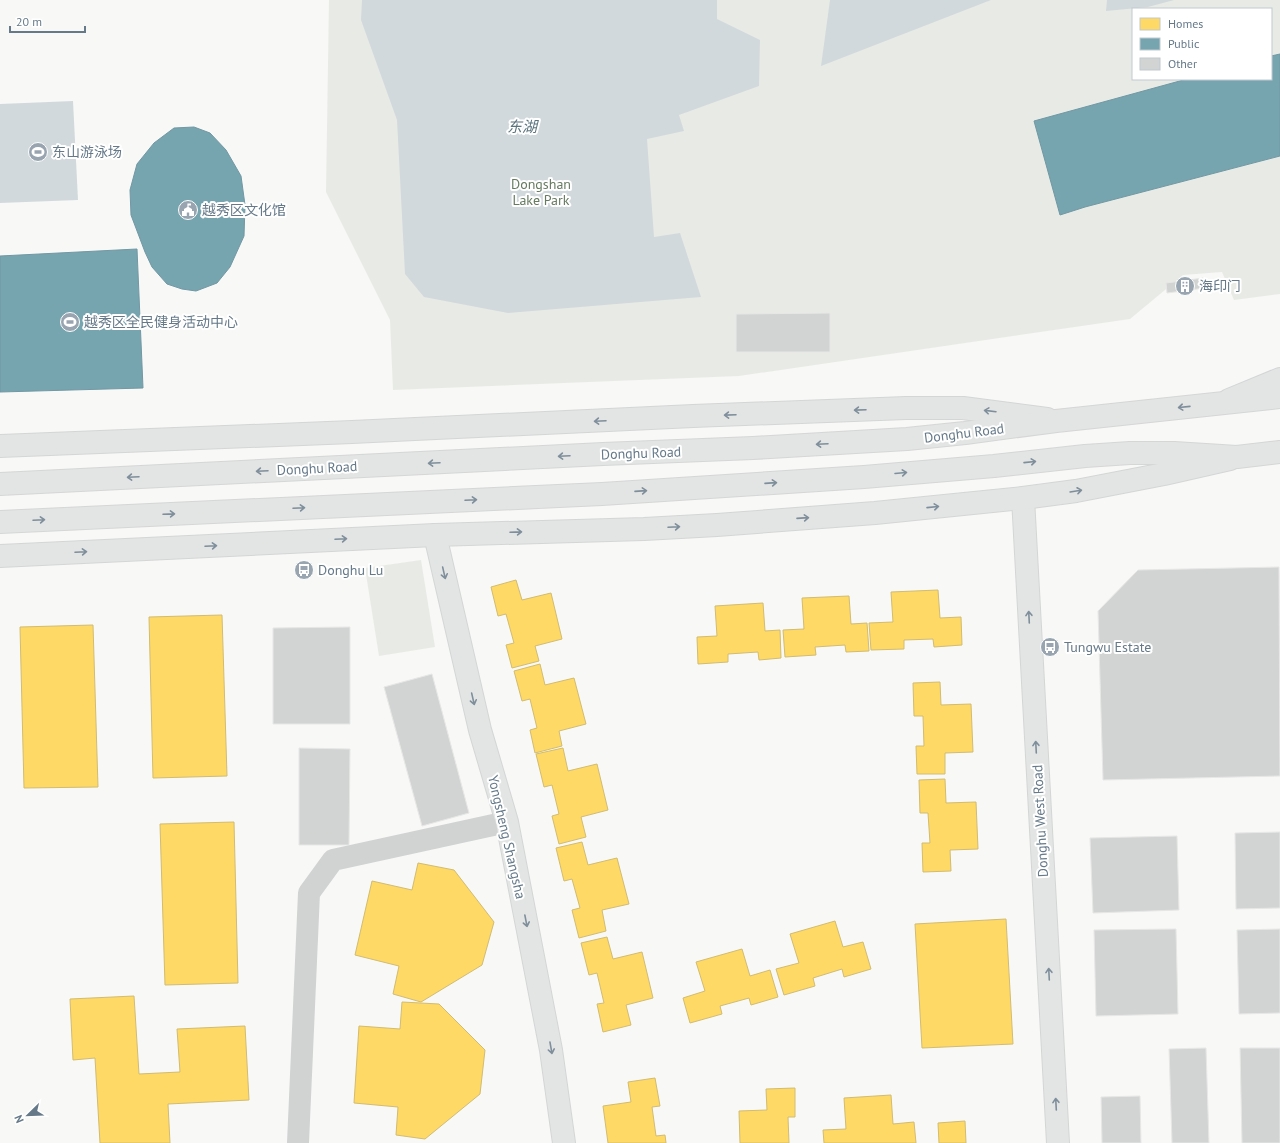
<svg xmlns="http://www.w3.org/2000/svg" width="1280" height="1143" font-family="'PT Sans','Noto Sans SC',sans-serif">
  <rect width="100%" height="100%" fill="#f8f8f7"/>
  <g fill="#e8ebe5" fill-rule="evenodd">
    <path d="M329 0H1280V294L1234 300 1222 272 1183 275 1130 319 739 376 393 390 390 320 326 192ZM1133 9H1271V79H1133Z"/>
    <polygon points="421,560 435,647 379,656 365,568"/>
  </g>
  <g fill="#d2d9dc">
    <polygon points="362,0 717,0 717,19 760,40 759,86 679,115 684,131 647,139 654,237 680,233 701,297 508,313 424,297 405,274 397,120 361,20"/>
    <polygon points="830,0 991,0 821,66"/>
    <polygon points="1107,0 1174,0 1148,7 1106,11"/>
    <polygon points="73,101 78,200 0,203 0,104"/>
  </g>
  <g fill="#ffd966" stroke="#d1bc70">
    <polygon points="516,580 522,600 551,593 562,639 535,646 539,661 512,668 506,645 514,643 506,614 498,616 491,587"/>
    <polygon points="938,590 940,618 961,617 962,645 934,647 933,639 904,640 904,649 871,650 869,623 893,622 891,592"/>
    <polygon points="849,596 851,624 867,623 869,651 846,652 845,645 815,647 816,655 785,657 783,630 804,629 802,598"/>
    <polygon points="763,603 765,631 780,630 781,658 759,660 758,652 728,654 728,662 698,664 697,637 717,636 715,606"/>
    <polygon points="222,615 227,776 153,778 149,617"/>
    <polygon points="93,625 98,787 24,788 20,627"/>
    <polygon points="540,664 545,685 574,678 586,724 559,731 562,746 535,753 530,730 537,728 530,699 522,701 514,671"/>
    <polygon points="940,682 941,705 971,704 973,752 945,753 945,774 917,774 916,746 924,746 923,716 914,716 913,683"/>
    <polygon points="563,748 568,771 597,764 608,810 581,817 586,837 559,844 552,816 559,814 552,785 544,787 536,754"/>
    <polygon points="945,779 946,803 976,802 978,849 950,850 951,871 923,872 922,843 930,843 928,813 920,813 919,780"/>
    <polygon points="234,822 238,983 165,985 160,824"/>
    <polygon points="582,842 588,865 617,858 629,904 602,910 606,931 579,938 572,910 580,908 572,879 564,881 556,848"/>
    <polygon points="418,863 454,870 494,922 482,965 421,1002 393,994 399,966 355,955 372,881 412,890"/>
    <polygon points="1006,919 1013,1044 922,1048 915,924"/>
    <polygon points="835,921 843,947 863,942 871,969 844,977 842,969 813,978 815,986 784,995 776,969 799,963 790,934"/>
    <polygon points="607,937 613,959 642,952 653,998 626,1005 631,1025 603,1032 597,1004 604,1003 597,973 589,975 581,943"/>
    <polygon points="742,949 750,976 770,970 778,997 751,1005 749,998 720,1006 722,1014 690,1023 683,998 705,991 696,962"/>
    <polygon points="134,996 139,1074 180,1072 177,1029 245,1026 249,1100 168,1104 170,1143 100,1143 95,1058 73,1060 70,999"/>
    <polygon points="402,1002 439,1004 485,1050 480,1094 425,1139 396,1135 398,1107 354,1103 359,1026 400,1029"/>
    <polygon points="655,1078 660,1106 652,1107 656,1136 665,1135 666,1143 608,1143 603,1106 631,1102 628,1082"/>
    <polygon points="795,1088 795,1117 788,1117 789,1143 740,1143 739,1111 767,1110 766,1089"/>
    <polygon points="891,1095 893,1124 914,1122 916,1143 824,1143 823,1130 846,1129 844,1098"/>
    <polygon points="965,1121 966,1143 939,1143 938,1123"/>
  </g>
  <g fill="#76a5af" stroke="#7198a4">
    <polygon points="1280,54 1280,156 1085,207 1060,215 1034,121 1187,79 1271,79 1271,56"/>
    <polygon points="194,127 210,133 226,150 241,176 245,205 244,236 230,267 217,283 196,291 182,289 167,284 152,267 145,252 131,215 130,190 137,164 154,143 174,128"/>
    <polygon points="137,249 143,388 0,392 0,256"/>
  </g>
  <g fill="#d2d4d4" stroke="#e7e7e6">
    <polygon points="1203,278 1205,288 1167,293 1166,283"/>
    <polygon points="830,313 830,352 736,352 736,314"/>
    <polygon points="1279,567 1280,776 1103,780 1098,611 1138,570"/>
    <polygon points="350,627 350,724 273,724 273,628"/>
    <polygon points="432,674 469,813 422,826 384,687"/>
    <polygon points="299,748 350,749 349,845 299,845"/>
    <polygon points="1280,832 1280,908 1236,909 1235,833"/>
    <polygon points="1177,836 1179,910 1093,913 1090,838"/>
    <polygon points="1176,929 1178,1014 1096,1016 1094,930"/>
    <polygon points="1280,929 1280,1013 1239,1014 1237,930"/>
    <polygon points="1206,1048 1209,1143 1172,1143 1169,1049"/>
    <polygon points="1240,1048 1280,1048 1280,1143 1242,1143"/>
    <polygon points="1140,1096 1141,1143 1102,1143 1101,1097"/>
  </g>
  <g fill="none" stroke-linecap="round" stroke-linejoin="round">
    <g stroke="#d4d6d6" stroke-width="24">
      <g id="secondary">
        <polyline points="0,446 352,432 693,416 906,408 963,408 1047,419"/>
        <polyline points="1023,498 1058,1143"/>
        <polyline points="435,535 480,730 507,822 551,1050 564,1143"/>
        <polyline points="0,556 435,535 644,529 717,525 875,513 1023,498 1076,491 1164,474 1230,459"/>
      </g>
    </g>
    <g stroke="#d3d5d6" stroke-width="24">
      <polyline id="primary" points="1229,400 1280,379"/>
    </g>
    <g stroke="#d5d6d6" stroke-width="24">
      <g id="highway">
        <polyline points="0,484 603,454 753,448 907,439 965,433 1056,421 1280,397"/>
        <polyline points="0,522 602,494 864,477 994,466 1085,456 1130,453 1174,453 1237,457 1280,452"/>
      </g>
    </g>
    <polyline stroke="#d1d3d3" stroke-width="22" points="298,1143 309,893 333,860 507,822"/>
    <use href="#secondary" stroke="#e3e4e4" stroke-width="22"/>
    <use href="#primary" stroke="#e3e4e4" stroke-width="22"/>
    <use href="#highway" stroke="#e3e4e4" stroke-width="22"/>
  </g>
  <defs><path id="oneway-shaft" d="M-6 0H5M1.5-3L5.5 0L1.5 3" fill="none" stroke-width="1.6" stroke-linecap="round" stroke-linejoin="round"/></defs>
  <g stroke="#7e8e9b">
    <use href="#oneway-shaft" transform="translate(1184 407) rotate(174)"/>
    <use href="#oneway-shaft" transform="translate(860 410) rotate(178)"/>
    <use href="#oneway-shaft" transform="translate(990 411) rotate(-173)"/>
    <use href="#oneway-shaft" transform="translate(730 415) rotate(178)"/>
    <use href="#oneway-shaft" transform="translate(600 421) rotate(177)"/>
    <use href="#oneway-shaft" transform="translate(822 444) rotate(177)"/>
    <use href="#oneway-shaft" transform="translate(564 456) rotate(177)"/>
    <use href="#oneway-shaft" transform="translate(1030 462) rotate(-6)"/>
    <use href="#oneway-shaft" transform="translate(434 463) rotate(177)"/>
    <use href="#oneway-shaft" transform="translate(262 471) rotate(177)"/>
    <use href="#oneway-shaft" transform="translate(901 473) rotate(-5)"/>
    <use href="#oneway-shaft" transform="translate(133 477) rotate(177)"/>
    <use href="#oneway-shaft" transform="translate(771 483) rotate(-4)"/>
    <use href="#oneway-shaft" transform="translate(641 491) rotate(-4)"/>
    <use href="#oneway-shaft" transform="translate(1076 491) rotate(-9)"/>
    <use href="#oneway-shaft" transform="translate(471 500) rotate(-3)"/>
    <use href="#oneway-shaft" transform="translate(933 507) rotate(-6)"/>
    <use href="#oneway-shaft" transform="translate(299 508) rotate(-3)"/>
    <use href="#oneway-shaft" transform="translate(169 514) rotate(-2)"/>
    <use href="#oneway-shaft" transform="translate(803 518) rotate(-4)"/>
    <use href="#oneway-shaft" transform="translate(39 520) rotate(-3)"/>
    <use href="#oneway-shaft" transform="translate(674 527) rotate(-3)"/>
    <use href="#oneway-shaft" transform="translate(516 532) rotate(-2)"/>
    <use href="#oneway-shaft" transform="translate(341 539) rotate(-3)"/>
    <use href="#oneway-shaft" transform="translate(211 546) rotate(-3)"/>
    <use href="#oneway-shaft" transform="translate(81 552) rotate(-3)"/>
    <use href="#oneway-shaft" transform="translate(444 573) rotate(77)"/>
    <use href="#oneway-shaft" transform="translate(1029 617) rotate(-93)"/>
    <use href="#oneway-shaft" transform="translate(473 699) rotate(77)"/>
    <use href="#oneway-shaft" transform="translate(1036 747) rotate(-93)"/>
    <use href="#oneway-shaft" transform="translate(526 921) rotate(79)"/>
    <use href="#oneway-shaft" transform="translate(1049 974) rotate(-93)"/>
    <use href="#oneway-shaft" transform="translate(551 1048) rotate(80)"/>
    <use href="#oneway-shaft" transform="translate(1056 1104) rotate(-93)"/>
  </g>
  <defs>
    <g id="stadium-disc" transform="scale(1)"><circle r="9.5" fill="#98a5b0" stroke="#fff"/><path d="M0-5a6.5 5 0 1 0 0 10a6.5 5 0 1 0 0-10ZM-3.5-1.8h7v3.6h-7Z" fill="#fff"/></g>
    <g id="civic-disc" transform="scale(1)"><circle r="9.5" fill="#98a5b0" stroke="#fff"/><path d="M-.6-6.5H3V-4.5H.6V-3L4-1V1h2V6H-6V1h2V-1L-.6-3ZM-1.2 2.5V6h2.4V2.5Z" fill="#fff"/></g>
    <g id="building-disc" transform="scale(1)"><circle r="9.5" fill="#98a5b0" stroke="#fff"/><path d="M-4-6H4V6H1V3H-1V6H-4ZM-2.5-4.3h1.7v1.8h-1.7ZM.8-4.3h1.7v1.8H.8ZM-2.5-1h1.7V.8h-1.7ZM.8-1h1.7V.8H.8Z" fill="#fff"/></g>
    <g id="bus-disc" transform="scale(1)"><circle r="9.5" fill="#98a5b0" stroke="#fff"/><path d="M-5-6H5V4H4V6H2V4H-2V6H-4V4H-5ZM-3.5-4V0h7V-4ZM-3.5 1.2v1.5H-2V1.2ZM2 1.2v1.5H3.5V1.2Z" fill="#fff"/></g>
  </defs>
  <g fill-rule="evenodd">
    <use href="#stadium-disc" x="38" y="152"/>
    <use href="#civic-disc" x="188" y="210"/>
    <use href="#building-disc" x="1185" y="286"/>
    <use href="#stadium-disc" x="70" y="322"/>
    <use href="#bus-disc" x="304" y="570"/>
    <use href="#bus-disc" x="1050" y="647"/>
  </g>
  <g text-anchor="middle" dominant-baseline="central" stroke-width="4" stroke-linejoin="round" paint-order="stroke">
    <g font-size="14" fill="#657989" stroke="#fff" text-anchor="start">
      <text x="52" y="152">东山游泳场</text>
      <text x="202" y="210">越秀区文化馆</text>
      <text x="1199" y="286">海印门</text>
      <text x="84" y="322">越秀区全民健身活动中心</text>
      <text x="318" y="570">Donghu Lu</text>
      <text x="1064" y="647">Tungwu Estate</text>
    </g>
    <g font-size="14" fill="#667a60" stroke="#fff">
      <text x="541" y="184">Dongshan<tspan x="541" dy="16">Lake Park</tspan></text>
    </g>
    <g font-size="14" fill="#657989" stroke="#fff">
      <text transform="translate(964 433) rotate(-7)">Donghu Road</text>
      <text transform="translate(641 453) rotate(-2)">Donghu Road</text>
      <text transform="translate(317 468) rotate(-3)">Donghu Road</text>
      <text transform="translate(1040 821) rotate(-93)">Donghu West Road</text>
      <text transform="translate(507 837) rotate(77)">Yongsheng Shangsha</text>
    </g>
    <g font-size="15" font-style="italic" fill="#5c747d" stroke="#fff">
      <text x="522" y="126">东湖</text>
    </g>
  </g>
  <rect x="1132" y="8" width="140" height="72" fill="#ffffff" stroke="#c1c9d0"/>
  <rect x="1140" y="18" width="20" height="12" fill="#ffd966" stroke="#c1c9d0"/>
  <text x="1168" y="28" font-size="12" fill="#657989">Homes</text>
  <rect x="1140" y="38" width="20" height="12" fill="#76a5af" stroke="#c1c9d0"/>
  <text x="1168" y="48" font-size="12" fill="#657989">Public</text>
  <rect x="1140" y="58" width="20" height="12" fill="#d2d4d4" stroke="#c1c9d0"/>
  <text x="1168" y="68" font-size="12" fill="#657989">Other</text>
  <g transform="translate(28 1115) rotate(247)" stroke="#ffffff" stroke-width="3" paint-order="stroke">
  <path d="M0-3L7 15L0 10L-7 15Z" fill="#657989"/>
  <text y="-6" font-size="11" font-weight="bold" text-anchor="middle" fill="#657989">N</text>
  </g>
  <path d="M10 26v6h75v-6" fill="none" stroke="#657989" stroke-width="2"/>
  <text x="16" y="26" font-size="12" fill="#657989" stroke="#ffffff" stroke-width="3" paint-order="stroke">20 m</text>
</svg>
